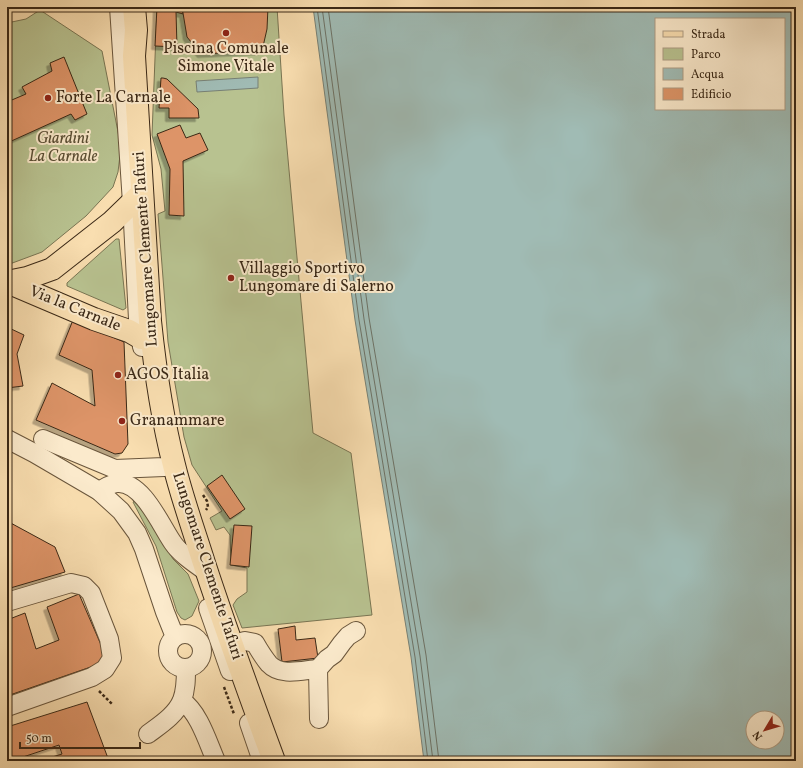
<svg xmlns="http://www.w3.org/2000/svg" width="803" height="768" font-family="Vollkorn,serif">
  <defs>
    <filter id="shadow"><feDropShadow dx="-3.5" dy="3.5" stdDeviation="0" flood-color="#0004"/></filter>
  </defs>
  <rect width="100%" height="100%" fill="#f9deb0"/>
  <filter id="stains"><feTurbulence type="fractalNoise" baseFrequency=".005" numOctaves="4"/><feColorMatrix values="0 0 0 0 .2 0 0 0 0 .09 0 0 0 0 .02 0 0 0 .5 -.17"/></filter>
  <radialGradient id="worn" r=".72"><stop offset=".6" stop-color="#630" stop-opacity="0"/><stop offset="1" stop-color="#630" stop-opacity=".3"/></radialGradient>
  <g fill="#b8c290" stroke="#797553">
    <polygon points="157,7 277,7 284,115 313,433 351,453 372,615 242,628 233,605 237,599 247,592 247,568 231,565 230,535 224,527 216,530 210,518 222,511 192,465 184,437 168,342 158,214 165,211 161,169 152,135"/>
    <polygon points="40,10 102,51 121,147 118,172 113,187 86,216 42,252 7,265 7,23 26,19"/>
    <polygon points="116,239 119,239 126,308 123,310 67,286 67,283"/>
    <polygon points="137,499 173,559 188,574 199,601 192,616 185,620 181,618 177,612 156,546 133,502"/>
  </g>
  <g fill="#a0bbb4" stroke="#778075" fill-rule="evenodd">
    <path d="M313 7H796V761H424L411 657 355 320ZM656 19H784V109H656ZM753 718H777V742H753Z"/>
    <polygon points="258,77 258,88 197,92 196,81"/>
  </g>
  <g fill="none" stroke-linecap="round" stroke-linejoin="round">
    <g stroke="#6d7265" stroke-width="1">
      <polyline points="317,7 359,320 415,657 428,761"/>
      <polyline points="322,7 364,319 420,656 433,761"/>
      <polyline points="328,7 369,318 426,655 439,761"/>
    </g>
  </g>
  <g fill="#dd9467" stroke="#3a2816" filter="url(#shadow)">
    <polygon points="157,7 182,7 183,14 176,12 177,47 155,46"/>
    <polygon points="182,7 268,7 267,29 262,51 201,54 187,37"/>
    <polygon points="64,57 87,114 75,120 71,114 7,143 7,102 26,94 22,87 52,71 50,63"/>
    <polygon points="161,78 163,78 167,79 198,109 199,118 169,118 169,108 159,108"/>
    <polygon points="180,125 186,138 200,133 208,150 183,161 184,216 169,215 170,169 157,134"/>
    <polygon points="73,320 124,342 128,444 122,453 115,454 36,420 52,383 95,406 92,370 59,355"/>
    <polygon points="7,327 24,335 17,354 23,386 7,388"/>
    <polygon points="222,475 245,509 230,519 207,486"/>
    <polygon points="7,521 55,547 65,572 7,589"/>
    <polygon points="234,525 252,526 249,567 230,565"/>
    <polygon points="79,594 108,661 7,696 7,620 25,613 36,649 59,640 47,607"/>
    <polygon points="295,626 296,640 315,638 318,658 282,662 278,629"/>
    <polygon points="87,702 109,761 50,761 49,758 62,754 59,745 11,761 7,761 7,727"/>
  </g>
  <g fill="none" stroke-linecap="round" stroke-linejoin="round">
    <g stroke="#6a563c" stroke-width="20">
      <g id="minor">
        <polyline points="119,7 132,203 138,319 142,347"/>
        <polyline points="7,439 34,453 99,491 121,511 137,533 144,549 165,612 175,637"/>
        <polyline points="43,439 115,469 164,467 174,465"/>
        <path d="M99 491C105 488 111 483 118 483 143 482 161 526 173 543 181 555 196 564 208 573"/>
        <polyline points="7,602 71,583 84,586 91,593 109,639 112,658 105,669 92,677 7,707"/>
        <polyline points="208,608 230,671"/>
        <circle cx="185" cy="651" r="17"/>
        <path d="M232 644 245 641 255 643C259 650 264 658 269 664 281 677 303 670 318 669L319 719"/>
        <polyline points="318,669 327,659 334,654 342,643 348,636 356,631"/>
        <path d="M182 701C199 712 208 743 216 761"/>
        <polyline points="249,723 262,761"/>
        <path d="M148 734C160 725 176 715 182 700 186 690 186 679 186 668"/>
      </g>
    </g>
    <g stroke="#3a2816" stroke-width="24">
      <g id="major">
        <path d="M134 7 136 30 134 56 150 321C155 369 162 418 174 465 182 498 194 531 204 563 226 630 250 696 274 761"/>
        <polyline points="7,282 27,278 52,269 112,222 141,194"/>
        <polyline points="7,282 94,319 129,331 141,338"/>
      </g>
    </g>
    <g stroke="#3a2816" stroke-width="2.5" stroke-dasharray="3 2" stroke-linecap="butt">
      <polyline points="203,495 207,501 208,507 206,510"/>
      <polyline points="224,687 234,714"/>
      <polyline points="99,691 113,705"/>
    </g>
    <use href="#minor" stroke="#fbeacc" stroke-width="18"/>
    <use href="#major" stroke="#f9deb0" stroke-width="22"/>
  </g>
  <g fill="#8f2418" stroke="#fbeacc" stroke-width="1.5">
    <circle cx="226" cy="33" r="4"/>
    <circle cx="48" cy="98" r="4"/>
    <circle cx="231" cy="278" r="4"/>
    <circle cx="118" cy="375" r="4"/>
    <circle cx="122" cy="421" r="4"/>
  </g>
  <g text-anchor="middle" dominant-baseline="central" stroke-width="4" stroke-linejoin="round" paint-order="stroke">
    <g font-size="16" fill="#3a2816" stroke="#fbeacc" text-anchor="start">
      <text x="226" y="49" text-anchor="middle">Piscina Comunale<tspan x="226" dy="18">Simone Vitale</tspan></text>
      <text x="56" y="98">Forte La Carnale</text>
      <text x="239" y="269">Villaggio Sportivo<tspan x="239" dy="18">Lungomare di Salerno</tspan></text>
      <text x="126" y="375">AGOS Italia</text>
      <text x="130" y="421">Granammare</text>
    </g>
    <g font-size="16" font-style="italic" fill="#5a4e34" stroke="#fbeacc">
      <text x="63" y="139">Giardini<tspan x="63" dy="18">La Carnale</tspan></text>
    </g>
    <g font-size="16" fill="#3a2816" stroke="#fbeacc">
      <text transform="translate(146 249) rotate(-94)">Lungomare Clemente Tafuri</text>
      <text transform="translate(75 309) rotate(22)">Via la Carnale</text>
      <text transform="translate(207 566) rotate(72)">Lungomare Clemente Tafuri</text>
    </g>
  </g>
  <rect width="803" height="768" fill="none" stroke="#f9deb0" stroke-width="24"/>
  <rect x="8" y="8" width="787" height="752" fill="none" stroke="#3a2816" stroke-width="2"/>
  <rect x="12" y="12" width="779" height="744" fill="none" stroke="#3a2816"/>
  <rect x="655" y="18" width="130" height="92" fill="#fbeacc" stroke="#ae9c83"/>
  <rect x="663" y="31" width="20" height="6" fill="#f9deb0" stroke="#ae9c83"/>
  <text x="691" y="38" font-size="12" fill="#3a2816">Strada</text>
  <rect x="663" y="48" width="20" height="12" fill="#b8c290" stroke="#ae9c83"/>
  <text x="691" y="58" font-size="12" fill="#3a2816">Parco</text>
  <rect x="663" y="68" width="20" height="12" fill="#a0bbb4" stroke="#ae9c83"/>
  <text x="691" y="78" font-size="12" fill="#3a2816">Acqua</text>
  <rect x="663" y="88" width="20" height="12" fill="#dd9467" stroke="#ae9c83"/>
  <text x="691" y="98" font-size="12" fill="#3a2816">Edificio</text>
  <g transform="translate(765 730) rotate(232)"><circle r="19" fill="#fbeacc" stroke="#ae9c83"/>
  <path d="M0-3L7 15L0 10L-7 15Z" fill="#8f2418"/>
  <text y="-6" font-size="11" font-weight="bold" text-anchor="middle" fill="#3a2816">N</text>
  </g>
  <path d="M20 742v6h120v-6" fill="none" stroke="#3a2816" stroke-width="2"/>
  <text x="26" y="742" font-size="12" fill="#3a2816" stroke="#fbeacc" stroke-width="3" paint-order="stroke">50 m</text>
  <rect width="100%" height="100%" filter="url(#stains)"/>
  <rect width="100%" height="100%" fill="url(#worn)"/>
</svg>
